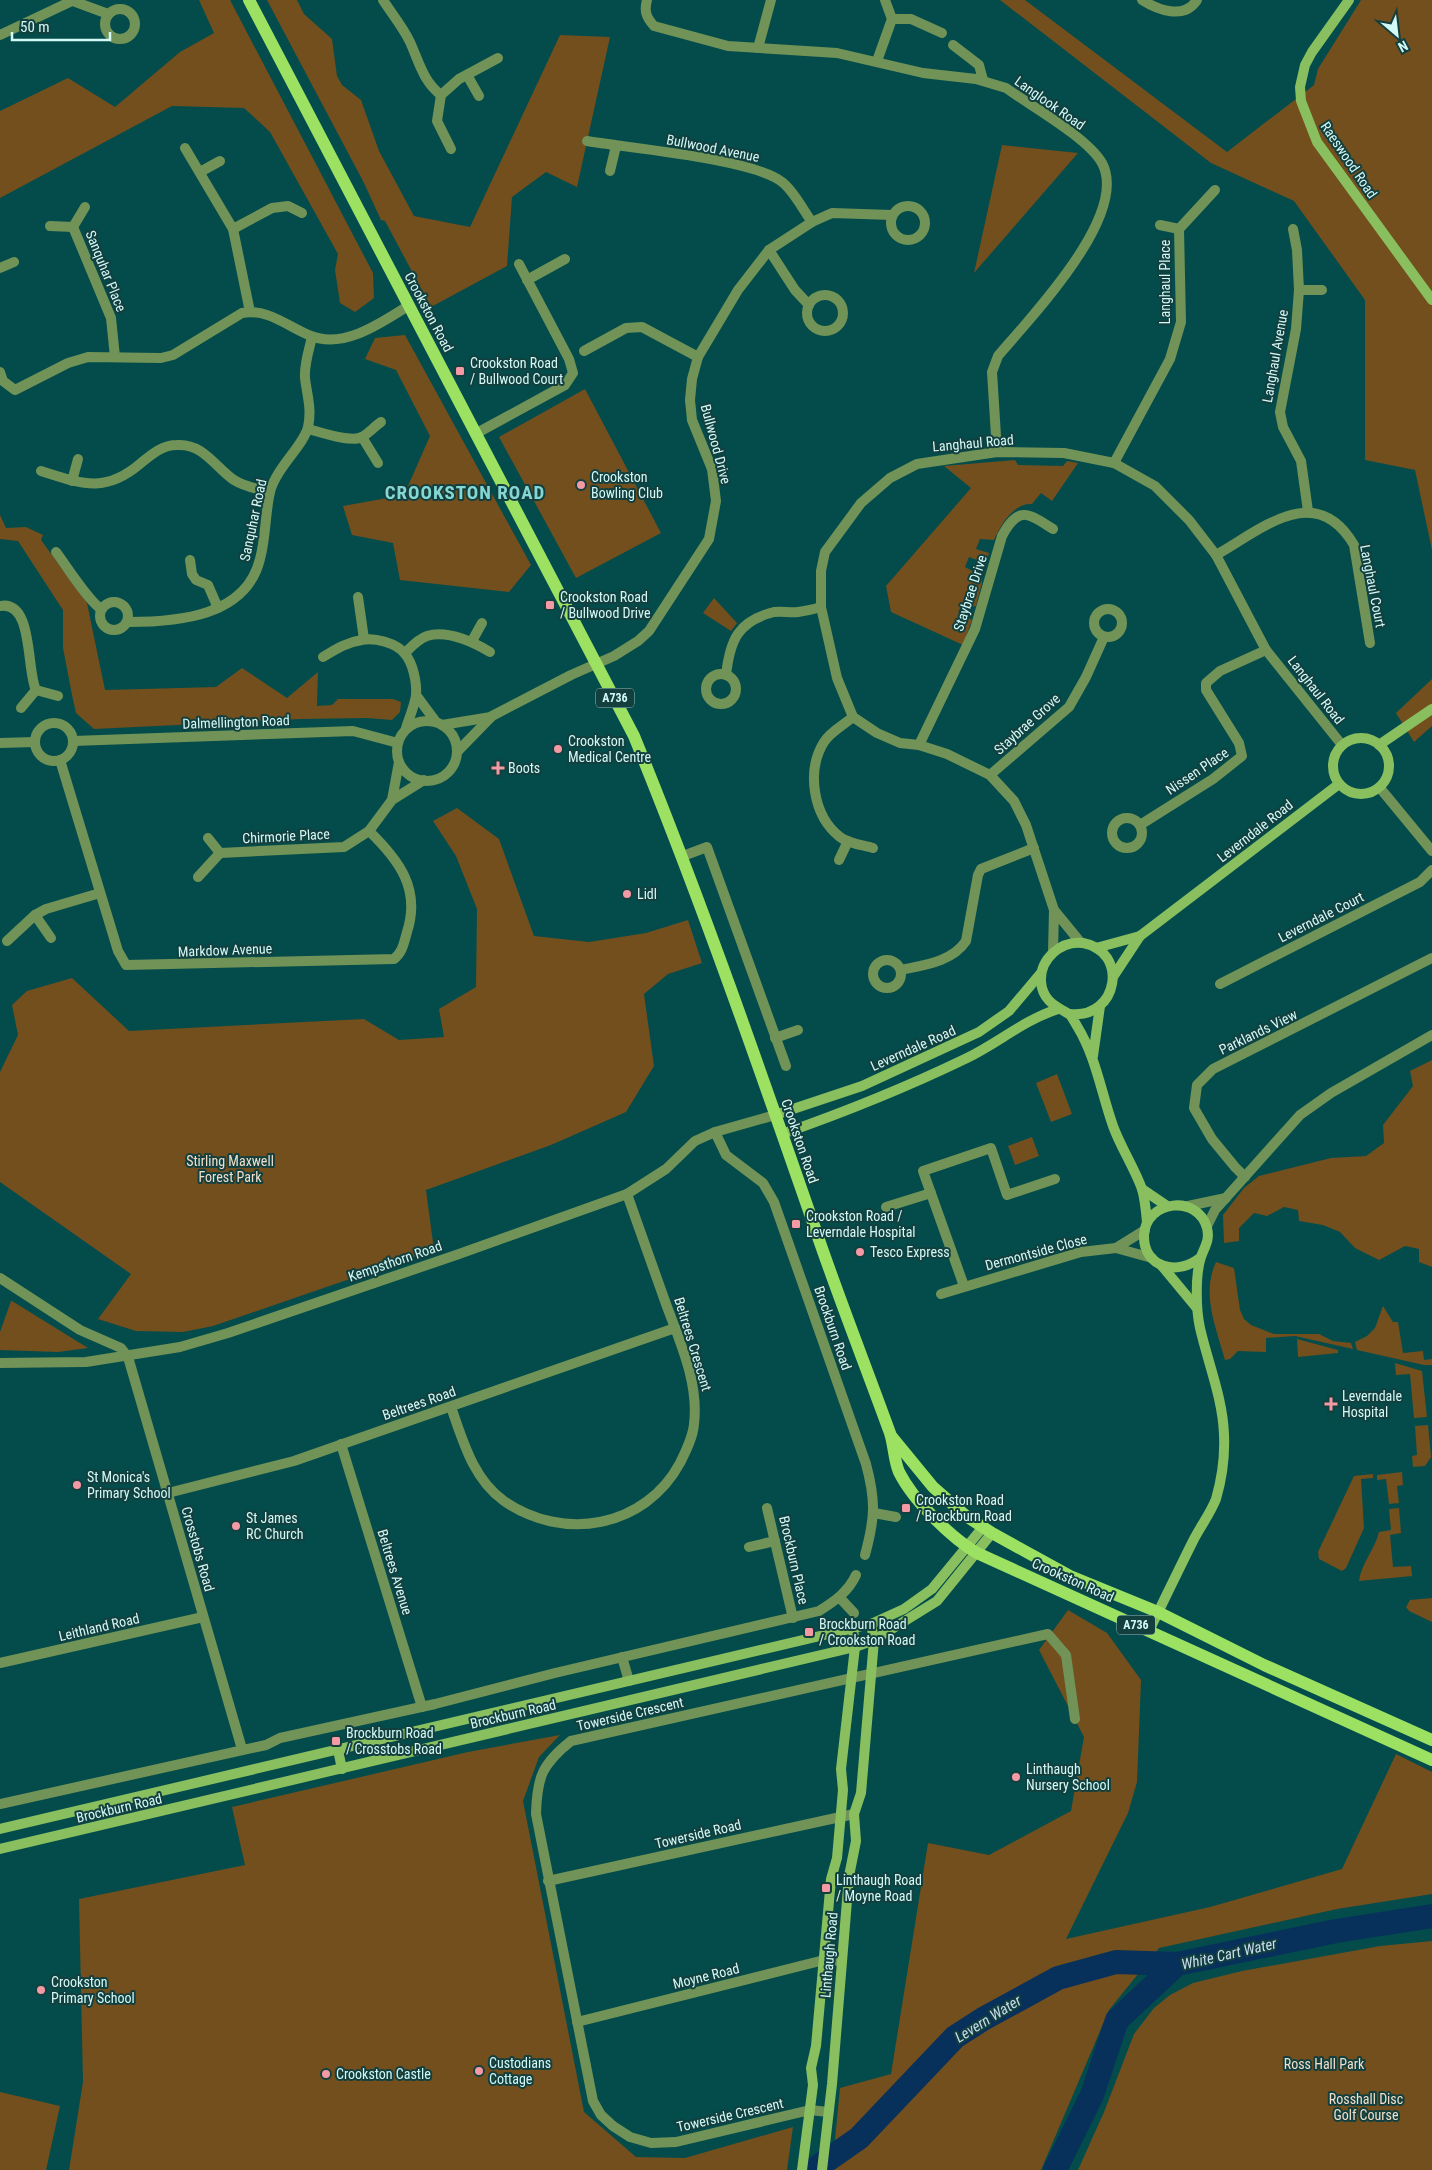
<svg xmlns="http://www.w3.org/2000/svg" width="1432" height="2170" font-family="'Roboto Condensed',sans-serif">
  <rect width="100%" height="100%" fill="#034c4b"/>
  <g fill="#724f1d">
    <polygon points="199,0 230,0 373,273 374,298 355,312 340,303 335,270 338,254 270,132 244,108 172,106 0,198 0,111 68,78 115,107 180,52 214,33"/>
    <polygon points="267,0 297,0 304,14 332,39 337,76 342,85 361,100 379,151 414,216 470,227 560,35 610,37 577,187 546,172 512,197 507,266 431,307 385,221 381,220 364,183"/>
    <polygon points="1000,0 1025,0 1227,152 1314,85 1318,69 1361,0 1432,0 1432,550 1415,470 1365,460 1365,300 1294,201 1211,163"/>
    <polygon points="1002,145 1078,153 974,273"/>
    <polygon points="405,335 531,565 509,592 400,580 393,543 352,535 343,506 404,495 430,436 396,370 365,359 375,338"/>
    <polygon points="585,389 661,533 576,578 499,437"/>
    <path d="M1015 460 1018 465 1063 466 1067 461 1078 463 1052 501 1041 493 1032 504C1013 503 1001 525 994 540L980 539 976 549 989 553 988 557 977 560 969 557 965 567 981 576 982 583 976 606 972 607 963 603 958 612 972 620 963 645 891 612 886 586 971 488 944 466Z"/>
    <polygon points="0,515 6,528 26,527 43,535 41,540 87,603 105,690 216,687 242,668 287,698 318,672 317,706 332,705 338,699 393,699 401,702 400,712 392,720 367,718 300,719 94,729 76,713 72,695 63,648 63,610 18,541 0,539"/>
    <polygon points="714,598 737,623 731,631 703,613"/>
    <polygon points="1432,679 1432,726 1414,742 1396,713"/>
    <polygon points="457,808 499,839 534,936 589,942 646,933 688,920 702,963 668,974 644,994 654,1066 626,1112 551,1145 426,1190 434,1250 213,1326 183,1332 136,1331 98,1319 131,1274 0,1182 0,1072 18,1035 12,1005 27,991 72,978 129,1031 364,1019 399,1040 444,1037 439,1009 476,987 477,909 456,856 433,821"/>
    <polygon points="1432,1060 1432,1267 1419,1262 1419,1249 1405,1246 1379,1260 1355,1248 1340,1232 1323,1225 1299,1221 1298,1210 1284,1207 1267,1216 1254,1213 1239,1228 1239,1241 1224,1243 1223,1215 1244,1188 1259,1176 1331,1158 1366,1156 1384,1143 1383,1125 1413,1086 1410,1071"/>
    <polygon points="1057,1074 1072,1114 1051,1122 1036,1083"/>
    <polygon points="1032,1137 1039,1156 1015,1165 1008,1146"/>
    <path d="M1216 1262 1234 1268 1240 1310 1244 1319 1251 1325 1274 1334H1319L1333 1341 1351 1343 1353 1349 1295 1336 1266 1338V1352L1238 1351 1230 1359 1225 1360C1216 1327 1201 1294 1216 1262Z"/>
    <polygon points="11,1301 12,1301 88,1348 58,1352 0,1350 0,1332"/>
    <polygon points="1383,1306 1393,1322 1398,1322 1403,1353 1423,1351 1424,1360 1432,1359 1432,1365 1424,1365 1357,1350 1355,1342 1367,1336 1375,1328"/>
    <polygon points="1297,1339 1338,1350 1338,1353 1298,1357"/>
    <polygon points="1395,1363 1422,1371 1427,1417 1414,1418 1410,1374 1396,1375"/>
    <polygon points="1428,1425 1431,1457 1425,1466 1413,1467 1412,1456 1417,1455 1415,1426"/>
    <polygon points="1402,1472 1403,1485 1397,1486 1399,1503 1389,1504 1386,1479 1377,1480 1377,1475"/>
    <polygon points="1373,1474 1373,1478 1361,1479 1364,1528 1346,1568 1342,1571 1319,1559 1318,1552 1354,1476"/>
    <path d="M1399 1508 1401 1533 1390 1535 1393 1567 1411 1566 1412 1576 1359 1581C1361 1564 1375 1549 1379 1532L1391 1530 1389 1509Z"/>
    <polygon points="1432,1598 1432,1622 1409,1611 1406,1607 1410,1600"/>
    <polygon points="1068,1610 1107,1633 1141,1680 1137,1782 1128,1813 1066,1939 1210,1907 1342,1869 1396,1754 1432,1772 1432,1894 1337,1909 1159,1948 1109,2010 1041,2170 832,2170 840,2088 891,2074 928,1843 989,1855 1071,1811 1084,1737 1039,1650"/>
    <polygon points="560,1735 539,1757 523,1801 584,2112 636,2157 685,2158 793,2127 787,2170 69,2170 83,2082 79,1899 245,1865 232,1807 468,1752"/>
    <polygon points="1432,1941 1432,2170 1078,2170 1104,2112 1134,2034 1154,2008 1170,1995 1193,1983 1242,1971 1380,1946"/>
    <polygon points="0,2092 60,2106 46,2170 0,2170"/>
  </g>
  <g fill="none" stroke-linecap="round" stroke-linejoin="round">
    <g stroke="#07315b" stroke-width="24">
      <polyline points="813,2170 859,2138 955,2037 983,2019 1058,1978 1116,1962 1177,1964"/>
      <polyline points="1055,2170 1092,2095 1117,2020 1177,1964 1336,1931 1432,1916"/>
    </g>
    <g stroke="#719357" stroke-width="10">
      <path d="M383 0C392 14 403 27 410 42 419 62 423 81 441 95L459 79 498 58"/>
      <path d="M647 0C644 11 646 17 654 26L728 46 837 53 923 73 976 79 1006 88C1031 106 1088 138 1102 163 1130 215 1030 318 998 356L992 372 997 452"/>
      <path d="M1142 0C1158 10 1184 20 1197 0"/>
      <polyline points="73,1 108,14"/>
      <circle cx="120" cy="24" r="15"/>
      <polyline points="892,19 911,19 942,33"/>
      <polyline points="0,35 74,0"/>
      <polyline points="953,45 979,65 983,80"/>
      <polyline points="758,48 771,0"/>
      <polyline points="877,61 892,19 885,0"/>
      <polyline points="467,75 479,96"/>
      <polyline points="441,95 437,121 451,149"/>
      <path d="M587 141C628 148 754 159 782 182 794 191 803 210 812 222"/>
      <polyline points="185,148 233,229 250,312"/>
      <polyline points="610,171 616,146"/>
      <polyline points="200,172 220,161"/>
      <circle cx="908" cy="223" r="17"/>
      <polyline points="1160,225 1179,229"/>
      <polyline points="50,226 73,227 85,207"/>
      <polyline points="73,227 111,318 115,357"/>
      <polyline points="233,229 272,208 288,206 302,213"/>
      <polyline points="1293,229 1297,250 1299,290 1296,329 1280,412 1283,427 1301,461 1308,511"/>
      <polyline points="769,250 795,290 809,305"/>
      <polyline points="0,268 14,262"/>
      <polyline points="527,280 565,259"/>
      <polyline points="1299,290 1322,290"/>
      <circle cx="825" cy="313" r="18"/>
      <polyline points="584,351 626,328 642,327 698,357"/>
      <path d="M0 372 3 381 15 390 68 363 88 357 161 358 173 355 242 313C268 308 288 327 311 336 344 349 381 323 408 306"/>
      <path d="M308 429C320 432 351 443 362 437 369 433 375 426 381 422"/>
      <polyline points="477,433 565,385 573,373 569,359 519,264"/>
      <polyline points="362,437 378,463"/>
      <polyline points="1114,463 1170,359 1181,322 1179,229 1215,190"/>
      <path d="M41 471C82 484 105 494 141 463 152 454 162 445 177 445 203 443 215 467 234 480 245 487 258 489 270 492"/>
      <polyline points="72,481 78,459"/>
      <path d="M56 552C68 568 87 599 101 609"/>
      <path d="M1216 555C1262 529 1316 480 1354 545L1370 643"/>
      <polyline points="190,560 192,574 196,580 208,585 218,608"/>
      <polyline points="358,597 364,639"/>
      <circle cx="114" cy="616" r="14"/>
      <path d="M0 606C34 600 26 670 36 690L58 696"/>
      <circle cx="1108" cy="623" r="14"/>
      <path d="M128 622C177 622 246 617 260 559 266 537 265 514 270 492 276 468 304 445 308 427 312 409 307 395 305 378 304 364 309 350 312 337"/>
      <polyline points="472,641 482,623"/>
      <path d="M405 653C411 647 418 639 427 636 447 630 473 642 490 652"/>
      <path d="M323 657C336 649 347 642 362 640 374 637 397 643 405 654 413 663 417 683 416 695 415 705 409 718 406 728"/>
      <circle cx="721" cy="689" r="15"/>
      <path d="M726 675C730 640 738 621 774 612 782 611 790 613 798 612 806 611 814 609 821 607"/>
      <polyline points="416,695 436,722"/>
      <polyline points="21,708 36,690"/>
      <path d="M853 717C845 724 830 732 824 742 806 771 813 816 840 837 849 844 863 845 873 848"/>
      <circle cx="427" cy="751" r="30"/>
      <circle cx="54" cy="742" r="19"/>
      <polyline points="442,725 491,717"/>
      <polyline points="73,741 353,731 398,743"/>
      <polyline points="0,743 35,742"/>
      <path d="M919 745 975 629 1002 536C1019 505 1028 513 1053 529"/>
      <polyline points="457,752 492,716 571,675 614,656 638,641 649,631 709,539 716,501 712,469 692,420 690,400 692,379 698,357 738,290 769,250 812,222 832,213 892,215"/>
      <path d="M60 760 118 951 126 965 394 959C403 952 404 942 407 932 421 889 399 860 369 831"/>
      <polyline points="990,775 1069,707 1086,677 1104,637"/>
      <polyline points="1380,788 1432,851"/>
      <polyline points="392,800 399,762"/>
      <circle cx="1127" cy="833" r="15"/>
      <polyline points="1140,825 1213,779 1242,756 1239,743 1206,690 1206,683 1220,671 1266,650"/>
      <polyline points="208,838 220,853"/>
      <polyline points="683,856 707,847 786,1066"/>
      <polyline points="839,860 848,841"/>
      <polyline points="198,877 220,853 344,847 369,831 392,800 424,780"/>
      <polyline points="35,915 51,938"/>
      <polyline points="7,941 35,915 46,909 100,893"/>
      <polyline points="1081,943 1054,910 1026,825 1014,801 990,775 947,754 919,745 900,743 877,733 853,717 837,678 821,607 821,571 825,552 861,503 890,478 917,464 997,452 1064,453 1114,463 1155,486 1189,520 1216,555 1266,650 1342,745"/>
      <polyline points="1053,952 1054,910"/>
      <circle cx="887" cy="974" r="14"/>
      <path d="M901 970C924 965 952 962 966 941L978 875 981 869 1034 848"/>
      <polyline points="1220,984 1420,882 1432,870"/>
      <polyline points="775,1038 798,1030"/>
      <path d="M715 1132 726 1155 763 1183 774 1202 866 1464C876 1501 875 1518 865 1555"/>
      <polyline points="1245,1177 1235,1167 1212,1139 1194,1108 1197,1085 1213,1069 1432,958"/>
      <polyline points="1188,1206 1226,1198"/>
      <polyline points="886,1207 931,1193"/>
      <polyline points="1207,1226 1215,1210 1300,1115 1331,1093 1432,1035"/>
      <polyline points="1116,1248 1145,1230"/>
      <polyline points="0,1278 80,1330 121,1348 128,1357 242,1749"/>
      <polyline points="964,1286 923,1171 991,1148 1007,1195 1055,1179"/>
      <polyline points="941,1294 1081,1252 1116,1248 1152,1258"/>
      <polyline points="0,1363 86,1362 180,1347 228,1333 459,1254 627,1194 666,1169 695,1141 715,1132 775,1115"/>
      <path d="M451 1407C463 1441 473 1479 504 1501 563 1542 645 1528 680 1463 686 1451 693 1437 694 1424 699 1383 680 1342 666 1304 653 1267 640 1230 627 1194"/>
      <polyline points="341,1444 422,1707"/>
      <polyline points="168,1493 294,1461 675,1328"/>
      <polyline points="767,1508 793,1618"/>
      <polyline points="874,1513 896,1517"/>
      <polyline points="749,1547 775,1541"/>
      <polyline points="840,1598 854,1613"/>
      <polyline points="622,1657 629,1681"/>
      <polyline points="0,1663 203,1617"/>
      <path d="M0 1804 266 1745 280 1738 435 1704 555 1673 819 1611C835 1601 848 1592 856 1575"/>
      <polyline points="548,1881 854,1814"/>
      <polyline points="577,2022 824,1960 842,1961"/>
      <path d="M828 2112 810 2110 676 2142 651 2143 630 2137 613 2126 601 2115 593 2101 536 1814C537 1777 542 1764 571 1741L1048 1634 1066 1655 1075 1719"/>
    </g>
    <g stroke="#89bf5e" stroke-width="10">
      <polyline points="1349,0 1312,52 1305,65 1300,87 1301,101 1317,142 1432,300"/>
      <circle cx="1361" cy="766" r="28"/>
      <polyline points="1379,745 1432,709"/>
      <polyline points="1096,948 1140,936"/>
      <polyline points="1113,977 1140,936 1339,784"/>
      <path d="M1070 1014C1119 1019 1129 951 1083 943 1061 940 1040 959 1041 981 1042 1000 1055 1006 1069 1014 1072 1016 1075 1023 1077 1026 1096 1057 1101 1092 1113 1126 1121 1148 1134 1167 1142 1189 1145 1199 1146 1211 1147 1222"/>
      <polyline points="1093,1056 1100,1006"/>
      <polyline points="775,1115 862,1086 979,1032 1009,1011 1041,973"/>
      <path d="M782 1134C845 1112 907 1087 967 1058 998 1043 1024 1020 1058 1009"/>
      <polyline points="1142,1189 1167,1206"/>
      <polyline points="1162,1266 1196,1307"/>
      <path d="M1149 1631C1164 1600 1179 1569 1194 1539 1201 1526 1211 1512 1216 1499 1222 1478 1225 1457 1224 1435 1223 1399 1208 1363 1200 1328 1196 1310 1195 1275 1201 1257 1205 1246 1210 1240 1207 1228 1198 1194 1146 1200 1144 1235 1143 1269 1179 1276 1201 1257"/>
      <polyline points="338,1750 342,1769"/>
      <polyline points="0,1829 871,1624 904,1609 932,1589 983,1527"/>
      <polyline points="0,1849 855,1647 874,1640 937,1601 992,1533"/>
      <polyline points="802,2170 813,2085 811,2068 816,2046 831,1879 837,1858 843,1790 841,1769 855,1647 853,1628"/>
      <polyline points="822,2170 832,2084 849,1876 856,1841 854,1814 861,1793 874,1640 871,1624"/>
    </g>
    <g stroke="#9ce162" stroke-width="12">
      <path d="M249 0 634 736C701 900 759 1067 817 1234 840 1301 866 1367 890 1433 894 1445 894 1461 899 1472 913 1500 950 1537 977 1553L1432 1760"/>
      <polyline points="892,1437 933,1487 966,1516 992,1533 1070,1576 1158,1612 1264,1665 1432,1740"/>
    </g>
  </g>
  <g fill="#f49aa4" stroke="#133f3e" stroke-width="2">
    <rect x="455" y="366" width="10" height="10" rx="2.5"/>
    <circle cx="581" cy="485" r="5"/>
    <rect x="545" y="600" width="10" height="10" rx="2.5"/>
    <circle cx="558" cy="749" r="5"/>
    <path d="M495.5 760.5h5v5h5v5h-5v5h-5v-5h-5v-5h5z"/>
    <circle cx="627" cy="894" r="5"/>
    <rect x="791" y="1219" width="10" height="10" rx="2.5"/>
    <circle cx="860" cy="1252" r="5"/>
    <path d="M1328.5 1396.5h5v5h5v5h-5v5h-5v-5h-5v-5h5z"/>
    <circle cx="77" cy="1485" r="5"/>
    <rect x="901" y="1503" width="10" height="10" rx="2.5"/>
    <circle cx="236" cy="1526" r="5"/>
    <rect x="804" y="1627" width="10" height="10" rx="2.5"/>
    <rect x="331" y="1736" width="10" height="10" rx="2.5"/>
    <circle cx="1016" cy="1777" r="5"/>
    <rect x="821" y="1883" width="10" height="10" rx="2.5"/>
    <circle cx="41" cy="1990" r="5"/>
    <circle cx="479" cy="2071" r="5"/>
    <circle cx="326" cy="2074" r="5"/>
  </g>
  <g text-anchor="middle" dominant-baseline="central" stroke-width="4" stroke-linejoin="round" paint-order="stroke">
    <g fill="#133f3e" stroke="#99c1c0" stroke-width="1">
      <rect x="596" y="688.5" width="38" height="19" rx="4"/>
      <rect x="1117" y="1615.5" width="38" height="19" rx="4"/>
    </g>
    <g font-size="12" font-weight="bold" fill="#d3f9f7">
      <text x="615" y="698">A736</text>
      <text x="1136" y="1625">A736</text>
    </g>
    <g font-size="14" fill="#d3f9f7" stroke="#133f3e">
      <text transform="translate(1050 103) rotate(35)">Langlook Road</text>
      <text transform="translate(713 148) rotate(11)">Bullwood Avenue</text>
      <text transform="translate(1349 160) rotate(56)">Raeswood Road</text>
      <text transform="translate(106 271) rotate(68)">Sanquhar Place</text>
      <text transform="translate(1165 282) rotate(-90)">Langhaul Place</text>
      <text transform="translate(429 312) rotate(62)">Crookston Road</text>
      <text transform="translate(1275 356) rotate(-80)">Langhaul Avenue</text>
      <text transform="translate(973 443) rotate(-5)">Langhaul Road</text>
      <text transform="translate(716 444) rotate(75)">Bullwood Drive</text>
      <text transform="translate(253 520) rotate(-78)">Sanquhar Road</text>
      <text transform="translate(1373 586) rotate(79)">Langhaul Court</text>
      <text transform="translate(970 593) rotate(-72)">Staybrae Drive</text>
      <text transform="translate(1316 690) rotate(52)">Langhaul Road</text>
      <text transform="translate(236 722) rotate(-2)">Dalmellington Road</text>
      <text transform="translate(1027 724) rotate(-42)">Staybrae Grove</text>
      <text transform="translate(1197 771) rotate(-34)">Nissen Place</text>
      <text transform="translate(1255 831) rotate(-38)">Leverndale Road</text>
      <text transform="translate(286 836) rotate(-3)">Chirmorie Place</text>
      <text transform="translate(1321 917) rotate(-27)">Leverndale Court</text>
      <text transform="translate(225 950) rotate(-2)">Markdow Avenue</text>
      <text transform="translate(1258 1032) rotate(-26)">Parklands View</text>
      <text transform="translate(913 1048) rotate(-24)">Leverndale Road</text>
      <text transform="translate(800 1141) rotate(71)">Crookston Road</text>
      <text transform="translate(1036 1252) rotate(-15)">Dermontside Close</text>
      <text transform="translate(395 1261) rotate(-19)">Kempsthorn Road</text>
      <text transform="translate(833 1328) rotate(71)">Brockburn Road</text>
      <text transform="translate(693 1344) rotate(73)">Beltrees Crescent</text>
      <text transform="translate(419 1403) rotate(-19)">Beltrees Road</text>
      <text transform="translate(198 1549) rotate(74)">Crosstobs Road</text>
      <text transform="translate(794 1560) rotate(77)">Brockburn Place</text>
      <text transform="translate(395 1572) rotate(73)">Beltrees Avenue</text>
      <text transform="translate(1073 1580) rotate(24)">Crookston Road</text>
      <text transform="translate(99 1627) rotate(-13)">Leithland Road</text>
      <text transform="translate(513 1714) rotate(-13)">Brockburn Road</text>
      <text transform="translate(630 1714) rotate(-13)">Towerside Crescent</text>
      <text transform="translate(119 1808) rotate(-13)">Brockburn Road</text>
      <text transform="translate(698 1834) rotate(-13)">Towerside Road</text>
      <text transform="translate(829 1955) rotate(-85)">Linthaugh Road</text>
      <text transform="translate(706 1976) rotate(-14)">Moyne Road</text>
      <text transform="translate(730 2115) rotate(-13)">Towerside Crescent</text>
    </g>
    <g font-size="14" fill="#d3f9f7" stroke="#133f3e" text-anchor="start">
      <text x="470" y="363">Crookston Road<tspan x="470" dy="16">/ Bullwood Court</tspan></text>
      <text x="591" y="477">Crookston<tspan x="591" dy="16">Bowling Club</tspan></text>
      <text x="560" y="597">Crookston Road<tspan x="560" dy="16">/ Bullwood Drive</tspan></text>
      <text x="568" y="741">Crookston<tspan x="568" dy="16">Medical Centre</tspan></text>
      <text x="508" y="768">Boots</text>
      <text x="637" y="894">Lidl</text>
      <text x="806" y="1216">Crookston Road /<tspan x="806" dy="16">Leverndale Hospital</tspan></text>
      <text x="870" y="1252">Tesco Express</text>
      <text x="1342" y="1396">Leverndale<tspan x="1342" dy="16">Hospital</tspan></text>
      <text x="87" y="1477">St Monica's<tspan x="87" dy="16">Primary School</tspan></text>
      <text x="916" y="1500">Crookston Road<tspan x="916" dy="16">/ Brockburn Road</tspan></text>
      <text x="246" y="1518">St James<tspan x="246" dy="16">RC Church</tspan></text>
      <text x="819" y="1624">Brockburn Road<tspan x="819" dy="16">/ Crookston Road</tspan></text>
      <text x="346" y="1733">Brockburn Road<tspan x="346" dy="16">/ Crosstobs Road</tspan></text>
      <text x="1026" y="1769">Linthaugh<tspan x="1026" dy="16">Nursery School</tspan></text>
      <text x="836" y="1880">Linthaugh Road<tspan x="836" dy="16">/ Moyne Road</tspan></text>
      <text x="51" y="1982">Crookston<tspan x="51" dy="16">Primary School</tspan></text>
      <text x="489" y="2063">Custodians<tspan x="489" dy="16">Cottage</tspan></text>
      <text x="336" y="2074">Crookston Castle</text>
    </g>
    <g font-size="14" fill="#f1dfca" stroke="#133f3e">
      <text x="230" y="1161">Stirling Maxwell<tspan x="230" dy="16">Forest Park</tspan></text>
      <text x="1324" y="2064">Ross Hall Park</text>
      <text x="1366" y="2099">Rosshall Disc<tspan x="1366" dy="16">Golf Course</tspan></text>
    </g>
    <g font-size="15" font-style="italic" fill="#cadcf2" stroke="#133f3e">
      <text transform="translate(1229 1954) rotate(-13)">White Cart Water</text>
      <text transform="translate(988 2019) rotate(-32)">Levern Water</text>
    </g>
    <g font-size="19" font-weight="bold" letter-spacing="1" fill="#85d7d4" stroke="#133f3e">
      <text x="465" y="492">CROOKSTON ROAD</text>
    </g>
  </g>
  <g transform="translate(1397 35) rotate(152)" stroke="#133f3e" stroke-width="4" paint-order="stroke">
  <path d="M0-4L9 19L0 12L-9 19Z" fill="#d3f9f7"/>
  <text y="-8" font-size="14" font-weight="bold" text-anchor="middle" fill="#d3f9f7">N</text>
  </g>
  <path d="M12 32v8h98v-8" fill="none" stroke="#d3f9f7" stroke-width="2.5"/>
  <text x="20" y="32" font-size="15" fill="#d3f9f7" stroke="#133f3e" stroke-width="4" paint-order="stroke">50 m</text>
</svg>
